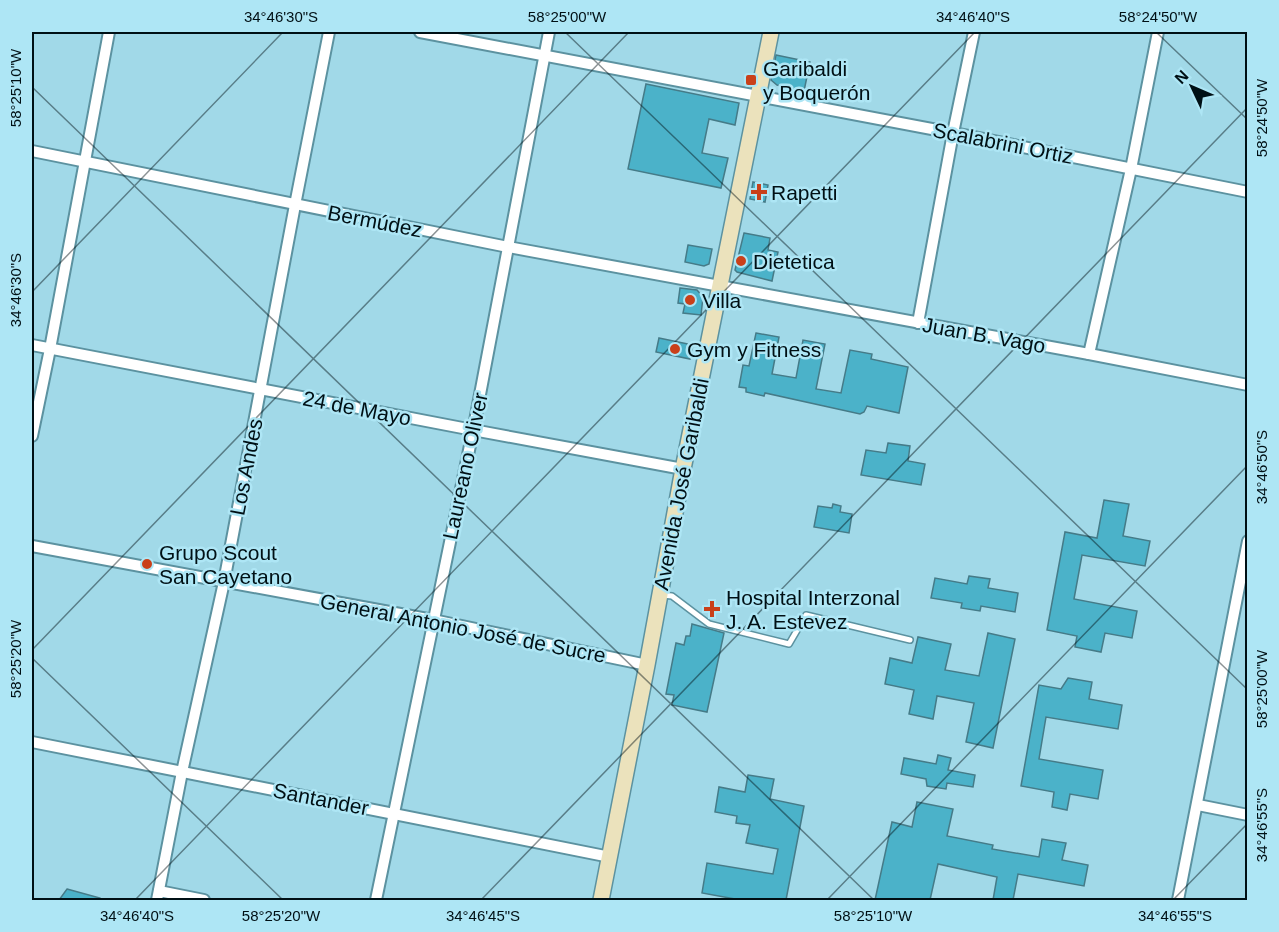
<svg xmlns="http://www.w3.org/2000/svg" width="1279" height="932" font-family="Helvetica,sans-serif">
  <rect width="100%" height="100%" fill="#a1d9e8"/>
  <g fill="#4bb2c9" stroke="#457b88" stroke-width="1.5">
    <polygon points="776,55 810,62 804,91 777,85 771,80"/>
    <polygon points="646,84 739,103 735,125 709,119 702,153 728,158 721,188 628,169"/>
    <polygon points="753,182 768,185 765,202 750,199"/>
    <polygon points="744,233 770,238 768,250 778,252 772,281 737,272 735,270"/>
    <polygon points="688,245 712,249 709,264 704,266 685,262"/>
    <polygon points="680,288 697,290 703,297 701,315 683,313 685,304 678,303"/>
    <polygon points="756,333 779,337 772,374 796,378 803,340 825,344 816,389 841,393 850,350 872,354 871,359 908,367 899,413 867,406 864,412 860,414 765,393 764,396 746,392 746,388 739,387 743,365 749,366"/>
    <polygon points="659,338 693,345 690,359 656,352"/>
    <polygon points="888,443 910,446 908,461 925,464 921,485 861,475 866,450 886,453"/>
    <polygon points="1104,500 1129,504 1123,536 1150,541 1145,566 1082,555 1074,599 1137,611 1132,638 1105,633 1101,652 1075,647 1077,636 1047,630 1065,532 1097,538"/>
    <polygon points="833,504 841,506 840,512 852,514 849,533 814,527 818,506 832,508"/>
    <polygon points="969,576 990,579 988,588 1018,593 1015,612 981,606 980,611 961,608 962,603 931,598 935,578 967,584"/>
    <polygon points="692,624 724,633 707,712 672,705 674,695 666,694 676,643 684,645 686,636 690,636"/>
    <polygon points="988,633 1015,639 993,748 966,742 974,703 937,696 933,719 909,714 914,690 885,684 890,658 912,663 918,637 951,644 945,670 979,676"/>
    <polygon points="1068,678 1092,682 1089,699 1122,705 1118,729 1046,717 1039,759 1103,770 1098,799 1070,794 1067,810 1052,807 1054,792 1021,786 1039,685 1061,689"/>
    <polygon points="938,755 951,758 948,770 975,775 973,787 947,783 946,789 927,786 926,779 901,774 904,758 936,764"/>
    <polygon points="748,775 774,779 770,799 804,806 786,900 734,900 735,899 702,893 707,863 773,874 778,849 746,843 750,825 736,823 737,816 715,812 719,787 745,792"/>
    <polygon points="917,802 953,809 947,836 993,845 992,849 1039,857 1042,839 1066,843 1062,860 1088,865 1084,886 1018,874 1013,900 993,900 997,877 938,864 930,900 875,900 892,822 912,827"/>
    <polygon points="67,889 100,898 100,900 59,900"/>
  </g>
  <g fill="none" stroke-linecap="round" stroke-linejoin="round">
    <g stroke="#5c92a0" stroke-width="8">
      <polyline id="service" points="662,595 672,596 709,624 789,644 806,615 910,640"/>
    </g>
    <g stroke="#5c92a0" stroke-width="14">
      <g id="minor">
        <polyline points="420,32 953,133 1248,192"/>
        <polyline points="32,151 508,247 1089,354 1248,385"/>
        <polyline points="918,323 953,133 974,32"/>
        <polyline points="32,345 473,430 683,469"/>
        <polyline points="1089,354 1131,169 1158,32"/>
        <polyline points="32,436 50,349 109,32"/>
        <polyline points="32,546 433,620 647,665"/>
        <polyline points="32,742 610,857"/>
        <polyline points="1198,805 1248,815"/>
        <polyline points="159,891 204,900"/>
        <polyline points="157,900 182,772 224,582 295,205 329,32"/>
        <polyline points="376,900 474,426 549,32"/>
        <polyline points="1178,900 1248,541"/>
      </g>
    </g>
    <g stroke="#5c92a0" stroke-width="18">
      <polyline id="secondary" points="601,900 647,665 683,469 771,32"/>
    </g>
    <use href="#service" stroke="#fff" stroke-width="5"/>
    <use href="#minor" stroke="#fff" stroke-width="10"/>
    <use href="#secondary" stroke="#ebe2bc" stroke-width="15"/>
  </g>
  <path fill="none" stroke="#001015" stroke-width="1.5" stroke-opacity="0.45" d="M565 32 1248 690M1156 32 1248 120M32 87 874 900M32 292 283 32M32 650 629 32M32 658 283 900M135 900 975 32M481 900 1248 107M827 900 1248 465M1173 900 1248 823"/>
  <g fill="#c9401a" stroke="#aee6f5" stroke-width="2">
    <rect x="745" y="74" width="12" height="12" rx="3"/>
    <path d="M756 183h6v6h6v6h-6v6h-6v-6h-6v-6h6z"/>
    <circle cx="741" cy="261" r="6"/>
    <circle cx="690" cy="300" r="6"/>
    <circle cx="675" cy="349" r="6"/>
    <circle cx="147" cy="564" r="6"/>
    <path d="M709 600h6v6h6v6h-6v6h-6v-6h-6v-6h6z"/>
  </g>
  <g text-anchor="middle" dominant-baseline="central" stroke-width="5" stroke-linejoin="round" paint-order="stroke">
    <g font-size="21" fill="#001015" stroke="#aee6f5" text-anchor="start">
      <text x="763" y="68">Garibaldi<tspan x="763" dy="24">y Boquerón</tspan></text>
      <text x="771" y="192">Rapetti</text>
      <text x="753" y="261">Dietetica</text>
      <text x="702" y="300">Villa</text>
      <text x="687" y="349">Gym y Fitness</text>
      <text x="159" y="552">Grupo Scout<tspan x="159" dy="24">San Cayetano</tspan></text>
      <text x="726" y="597">Hospital Interzonal<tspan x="726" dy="24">J. A. Estevez</tspan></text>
    </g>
    <g font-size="21" fill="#001015" stroke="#aee6f5">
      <text transform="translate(1003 143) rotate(11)">Scalabrini Ortiz</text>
      <text transform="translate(375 221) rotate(11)">Bermúdez</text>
      <text transform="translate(984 335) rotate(10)">Juan B. Vago</text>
      <text transform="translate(357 408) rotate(11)">24 de Mayo</text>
      <text transform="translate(465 466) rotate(-78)">Laureano Oliver</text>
      <text transform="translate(246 467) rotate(-79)">Los Andes</text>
      <text transform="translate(681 484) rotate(-79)">Avenida José Garibaldi</text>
      <text transform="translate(463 628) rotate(11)">General Antonio José de Sucre</text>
      <text transform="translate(321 799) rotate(11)">Santander</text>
    </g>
  </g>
  <rect width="1279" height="932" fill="none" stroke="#aee6f5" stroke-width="66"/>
  <g transform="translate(1192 87) rotate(314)" stroke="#aee6f5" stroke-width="4.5" paint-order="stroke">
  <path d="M0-4.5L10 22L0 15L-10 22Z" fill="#001015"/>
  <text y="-9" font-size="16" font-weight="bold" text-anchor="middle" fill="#001015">N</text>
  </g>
  <rect x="33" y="33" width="1213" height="866" fill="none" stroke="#001015" stroke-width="2"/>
  <g font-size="15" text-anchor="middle" fill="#001015">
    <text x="281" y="22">34°46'30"S</text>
    <text x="567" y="22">58°25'00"W</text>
    <text x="973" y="22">34°46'40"S</text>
    <text x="1158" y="22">58°24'50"W</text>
    <text transform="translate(16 88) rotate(-90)" y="5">58°25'10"W</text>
    <text transform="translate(1262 118) rotate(-90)" y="5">58°24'50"W</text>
    <text transform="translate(16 290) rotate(-90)" y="5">34°46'30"S</text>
    <text transform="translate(1262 467) rotate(-90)" y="5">34°46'50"S</text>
    <text transform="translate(16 659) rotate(-90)" y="5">58°25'20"W</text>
    <text transform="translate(1262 689) rotate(-90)" y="5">58°25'00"W</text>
    <text transform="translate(1262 825) rotate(-90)" y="5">34°46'55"S</text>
    <text x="137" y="921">34°46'40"S</text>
    <text x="281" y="921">58°25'20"W</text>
    <text x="483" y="921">34°46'45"S</text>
    <text x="873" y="921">58°25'10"W</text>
    <text x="1175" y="921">34°46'55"S</text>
  </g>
</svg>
